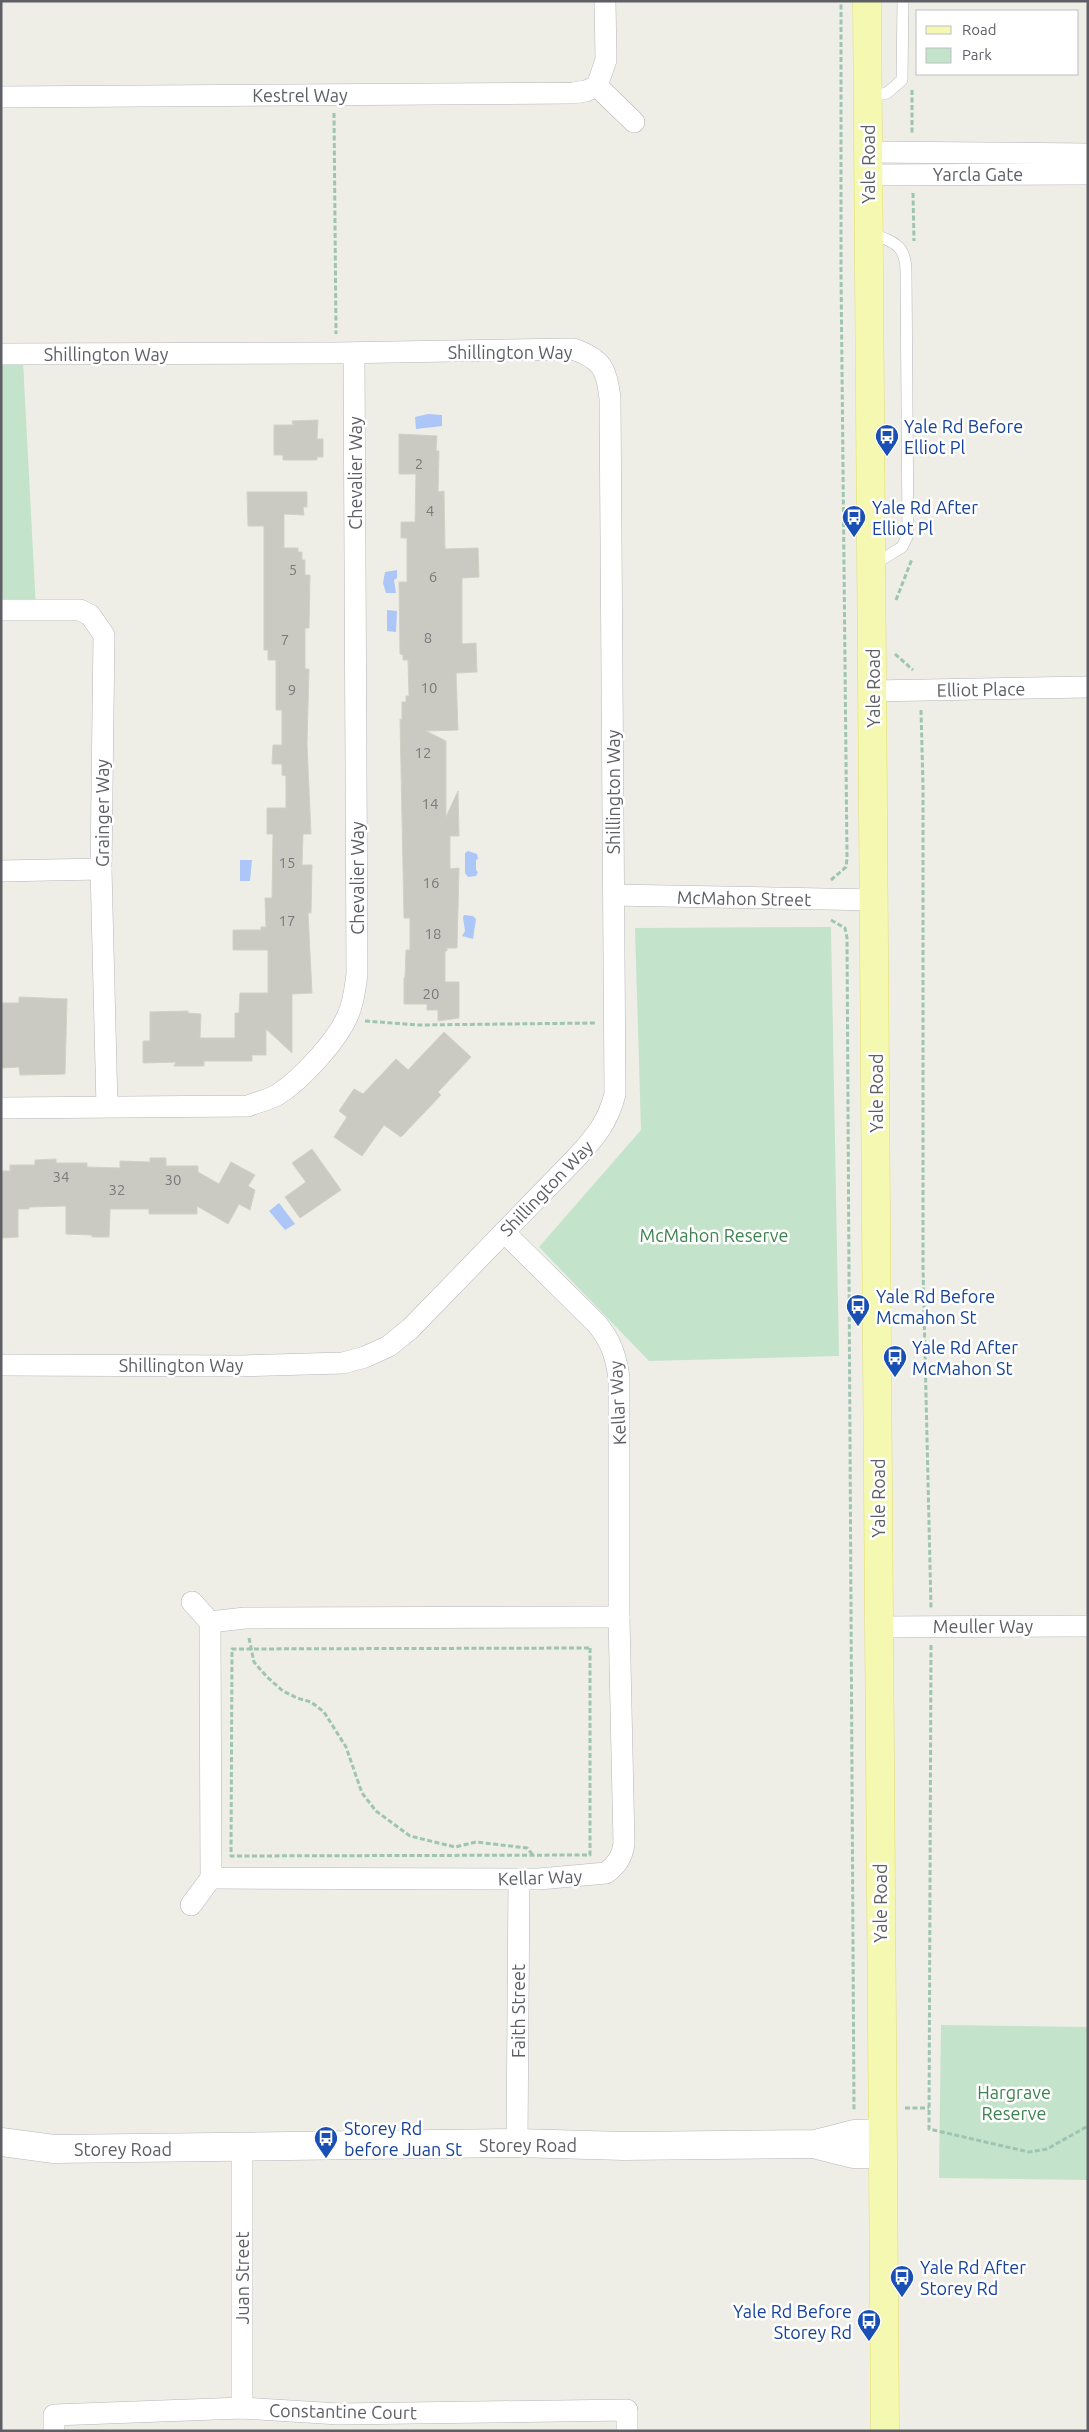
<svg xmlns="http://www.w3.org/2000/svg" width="1089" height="2432" font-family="Ubuntu,sans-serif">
  <rect width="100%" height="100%" fill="#eeeee6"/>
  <g fill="#c4e3cb">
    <polygon points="23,361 36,609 1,610 1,363"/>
    <polygon points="831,927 839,1356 649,1361 539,1247 641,1130 635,928"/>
    <polygon points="941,2025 1088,2027 1088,2180 939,2178"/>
  </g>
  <g fill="#acc6f8">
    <polygon points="428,414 442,415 442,426 416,429 415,417"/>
    <polygon points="397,570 397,578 394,580 396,593 386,593 383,583 385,572"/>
    <polygon points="387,610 397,611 396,632 387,631"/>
    <polygon points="468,851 477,854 478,859 476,860 476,870 478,872 476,876 468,877 465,873 465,853"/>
    <polygon points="240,860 252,860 250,881 240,881"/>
    <polygon points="464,915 473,916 476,919 473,939 462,936 465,931 463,918"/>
    <polygon points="279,1203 295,1224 285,1230 269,1211"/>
  </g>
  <g fill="#cac9c2" stroke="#d2d1c4">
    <polygon points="318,420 317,439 323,439 323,457 317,457 317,460 283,460 283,455 274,455 274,425 293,425 292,421"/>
    <polygon points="399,434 437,436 436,451 439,451 438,492 444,491 445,549 478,548 479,577 462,578 462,644 476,643 477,672 456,673 458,730 426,731 446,741 446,817 458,791 459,836 450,836 450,869 459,868 457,948 447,948 447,951 445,951 445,982 459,982 459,1018 438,1021 438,1010 427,1010 427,1004 404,1004 404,978 405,978 406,950 410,950 410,918 404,918 400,719 402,720 402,702 406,702 406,696 409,696 408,660 403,660 403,655 400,654 399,582 407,582 407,538 401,538 401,522 415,522 416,474 399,474"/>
    <polygon points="247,492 307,492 307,507 303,507 304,515 284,514 284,548 298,548 298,552 302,552 302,560 305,560 305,575 310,575 309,628 305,628 305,669 309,669 307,743 311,834 303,834 302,865 312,865 311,913 308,913 312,993 292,994 292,1053 266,1029 266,1055 252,1055 252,1061 204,1061 204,1066 174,1066 176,1062 143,1063 143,1041 150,1041 150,1012 188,1011 188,1013 201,1014 200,1038 235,1038 235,1013 239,1013 240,993 268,993 268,950 233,950 233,930 261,930 261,927 266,927 265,898 272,898 273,834 267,834 267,808 286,808 286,776 282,775 282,764 272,764 273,745 282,745 282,710 276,710 276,660 268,660 268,650 264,650 264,526 248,526"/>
    <polygon points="19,997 67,999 65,1074 20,1075 19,1067 1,1068 1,1003 19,1003"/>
    <polygon points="444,1032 471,1057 438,1092 441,1095 401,1137 384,1125 362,1156 334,1137 347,1117 339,1111 354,1089 363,1094 396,1059 408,1070"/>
    <polygon points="312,1149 341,1190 300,1218 285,1197 306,1182 292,1163"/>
    <polygon points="150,1158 166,1158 166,1166 198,1166 198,1172 219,1184 231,1162 255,1175 248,1186 255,1190 250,1210 239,1204 228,1224 197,1206 197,1214 149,1214 149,1209 110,1209 109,1237 92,1237 92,1235 66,1234 66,1206 29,1207 29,1209 18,1209 18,1237 1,1238 1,1171 10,1171 10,1165 35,1165 35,1160 56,1159 56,1163 87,1163 87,1167 120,1168 120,1161 150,1162"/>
  </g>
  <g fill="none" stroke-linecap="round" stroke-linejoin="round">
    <g stroke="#b6b6bb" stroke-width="12">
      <g id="service">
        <polyline points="868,97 887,93 902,80 903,1"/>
        <path d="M869 232C892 242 906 243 906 272L908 535 902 547 873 565"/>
      </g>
    </g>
    <g stroke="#b6b6bb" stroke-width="22">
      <g id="minor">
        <polyline points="597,86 634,122"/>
        <polyline points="1,97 573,93 586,91 597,86 606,60 605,1"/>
        <polyline points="869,152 1088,154"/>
        <polyline points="868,175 1088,174"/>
        <path d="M1 354 336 353 573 349C602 359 607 369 610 399L615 1094C608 1122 596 1136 577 1157L411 1328 389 1346 365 1357 343 1363 241 1366 1 1365"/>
        <polyline points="1,610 80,610 90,615 104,635 101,869 107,1106"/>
        <polyline points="873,691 1088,687"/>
        <polyline points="1,871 101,869"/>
        <polyline points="614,895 875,900"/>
        <path d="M1 1108 248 1106C257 1102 268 1100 277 1095 301 1080 337 1041 348 1015 354 1002 355 988 357 974L354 353"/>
        <path d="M192 1602 210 1622 211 1878 539 1879 606 1873C617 1865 622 1857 624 1844L619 1617V1378C616 1356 611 1341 597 1324L504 1232"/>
        <polyline points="210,1622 245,1618 619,1617"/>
        <polyline points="879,1627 1088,1626"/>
        <polyline points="191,1905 211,1878"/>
        <polyline points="517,2143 519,1879"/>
        <polyline points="242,2148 242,2408"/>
        <polyline points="54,2431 54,2415 242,2408 339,2414 627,2410 627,2431"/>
      </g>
    </g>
    <g stroke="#b6b6bb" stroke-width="29">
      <g id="tertiary">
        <polyline points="1,2142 54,2149 517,2143 624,2146 815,2144 854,2134 882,2133"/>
        <polyline points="817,2145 853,2154 882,2154"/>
      </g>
    </g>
    <g stroke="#e5de67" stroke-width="29">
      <polyline id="primary" points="867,1 885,2431"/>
    </g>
    <g stroke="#9ec4b2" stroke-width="3" stroke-dasharray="5 2.5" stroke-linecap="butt">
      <polyline points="912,90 912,134"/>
      <polyline points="334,113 336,334"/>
      <polyline points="913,193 914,241"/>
      <polyline points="896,600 912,559"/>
      <polyline points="895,654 913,670"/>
      <polyline points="921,710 923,786 923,1267 931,1608"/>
      <polyline points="831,880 846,867 847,858 841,273 841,1"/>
      <polyline points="831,920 845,928 847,938 854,2111"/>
      <polyline points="365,1021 419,1025 596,1023"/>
      <polyline points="249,1638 254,1662 267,1677 283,1691 297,1698 311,1702 324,1712 346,1747 362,1793 376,1811 410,1836 455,1847 476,1842 527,1848 533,1855"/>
      <polyline points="931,1645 929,2129 1029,2152 1047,2149 1088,2126"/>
      <polygon points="590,1648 590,1855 231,1856 232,1649"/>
      <polyline points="905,2108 929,2108"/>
    </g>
    <use href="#service" stroke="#fff" stroke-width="11"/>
    <use href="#minor" stroke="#fff" stroke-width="21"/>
    <use href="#tertiary" stroke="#fff" stroke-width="28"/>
    <use href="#primary" stroke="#f4f8b1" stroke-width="28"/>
  </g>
  <defs>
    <g id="bus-pin" transform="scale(1.25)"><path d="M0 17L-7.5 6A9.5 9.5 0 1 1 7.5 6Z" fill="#1a4fb4" stroke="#fff"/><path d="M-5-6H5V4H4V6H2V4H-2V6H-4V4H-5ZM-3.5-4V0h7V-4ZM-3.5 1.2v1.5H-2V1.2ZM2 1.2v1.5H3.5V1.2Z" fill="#fff"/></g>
  </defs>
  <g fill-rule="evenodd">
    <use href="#bus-pin" x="887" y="436"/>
    <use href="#bus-pin" x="854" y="517"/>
    <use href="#bus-pin" x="858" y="1306"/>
    <use href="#bus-pin" x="895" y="1357"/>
    <use href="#bus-pin" x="326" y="2138"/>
    <use href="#bus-pin" x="902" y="2277"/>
    <use href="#bus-pin" x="869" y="2321"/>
  </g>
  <g text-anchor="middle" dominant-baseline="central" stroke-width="5" stroke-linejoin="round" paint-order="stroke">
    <g font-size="15" fill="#787a7c">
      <text x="419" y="463">2</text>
      <text x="430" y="510">4</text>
      <text x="293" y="569">5</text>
      <text x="433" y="576">6</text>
      <text x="428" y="637">8</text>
      <text x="285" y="639">7</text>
      <text x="429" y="687">10</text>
      <text x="292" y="689">9</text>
      <text x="423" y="752">12</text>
      <text x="430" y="803">14</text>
      <text x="287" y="862">15</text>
      <text x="431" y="882">16</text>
      <text x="287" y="920">17</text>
      <text x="433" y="933">18</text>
      <text x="431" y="993">20</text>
      <text x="61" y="1176">34</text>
      <text x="173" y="1179">30</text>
      <text x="117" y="1189">32</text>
    </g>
    <g font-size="18" fill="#5d5f65" stroke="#fff">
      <text x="300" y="95">Kestrel Way</text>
      <text transform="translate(868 164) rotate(-90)">Yale Road</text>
      <text x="978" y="174">Yarcla Gate</text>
      <text x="510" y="352">Shillington Way</text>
      <text x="106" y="354">Shillington Way</text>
      <text transform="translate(355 473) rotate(-90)">Chevalier Way</text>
      <text transform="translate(873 688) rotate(-90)">Yale Road</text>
      <text transform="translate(981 689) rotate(-1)">Elliot Place</text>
      <text transform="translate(613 792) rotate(-90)">Shillington Way</text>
      <text transform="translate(102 813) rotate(-90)">Grainger Way</text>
      <text transform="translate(357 878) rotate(-90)">Chevalier Way</text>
      <text transform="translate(744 898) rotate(1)">McMahon Street</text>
      <text transform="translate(876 1093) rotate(-90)">Yale Road</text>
      <text transform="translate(546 1188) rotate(-46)">Shillington Way</text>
      <text x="181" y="1365">Shillington Way</text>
      <text transform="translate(617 1403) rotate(-93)">Kellar Way</text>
      <text transform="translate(878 1498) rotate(-90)">Yale Road</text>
      <text x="983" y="1626">Meuller Way</text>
      <text transform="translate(540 1877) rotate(-2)">Kellar Way</text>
      <text transform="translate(880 1903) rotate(-90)">Yale Road</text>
      <text transform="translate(518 2011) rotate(-90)">Faith Street</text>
      <text x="528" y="2145">Storey Road</text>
      <text x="123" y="2149">Storey Road</text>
      <text transform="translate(242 2278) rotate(-90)">Juan Street</text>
      <text transform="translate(343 2411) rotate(1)">Constantine Court</text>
    </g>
    <g font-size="18" fill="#164399" stroke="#fff" text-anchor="start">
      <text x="904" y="426">Yale Rd Before<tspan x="904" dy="21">Elliot Pl</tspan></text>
      <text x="872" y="507">Yale Rd After<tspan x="872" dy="21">Elliot Pl</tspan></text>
      <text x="876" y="1296">Yale Rd Before<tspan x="876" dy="21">Mcmahon St</tspan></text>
      <text x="912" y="1347">Yale Rd After<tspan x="912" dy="21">McMahon St</tspan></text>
      <text x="344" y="2128">Storey Rd<tspan x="344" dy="21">before Juan St</tspan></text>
      <text x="920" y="2267">Yale Rd After<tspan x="920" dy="21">Storey Rd</tspan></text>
      <text x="852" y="2311" text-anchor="end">Yale Rd Before<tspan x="852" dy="21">Storey Rd</tspan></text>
    </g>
    <g font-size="18" fill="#3d8350" stroke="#fff">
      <text x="714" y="1235">McMahon Reserve</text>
      <text x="1014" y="2092">Hargrave<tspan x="1014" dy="21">Reserve</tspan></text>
    </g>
  </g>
  <rect width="1089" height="2432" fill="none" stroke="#5d5f65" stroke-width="5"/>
  <rect x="916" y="10" width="162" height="65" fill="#ffffff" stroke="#bebfc1"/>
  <rect x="926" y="26" width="25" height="8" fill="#f4f8b1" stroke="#bebfc1"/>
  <text x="962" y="35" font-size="15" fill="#5d5f65">Road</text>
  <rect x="926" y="48" width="25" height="15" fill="#c4e3cb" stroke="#bebfc1"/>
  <text x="962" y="60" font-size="15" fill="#5d5f65">Park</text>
</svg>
